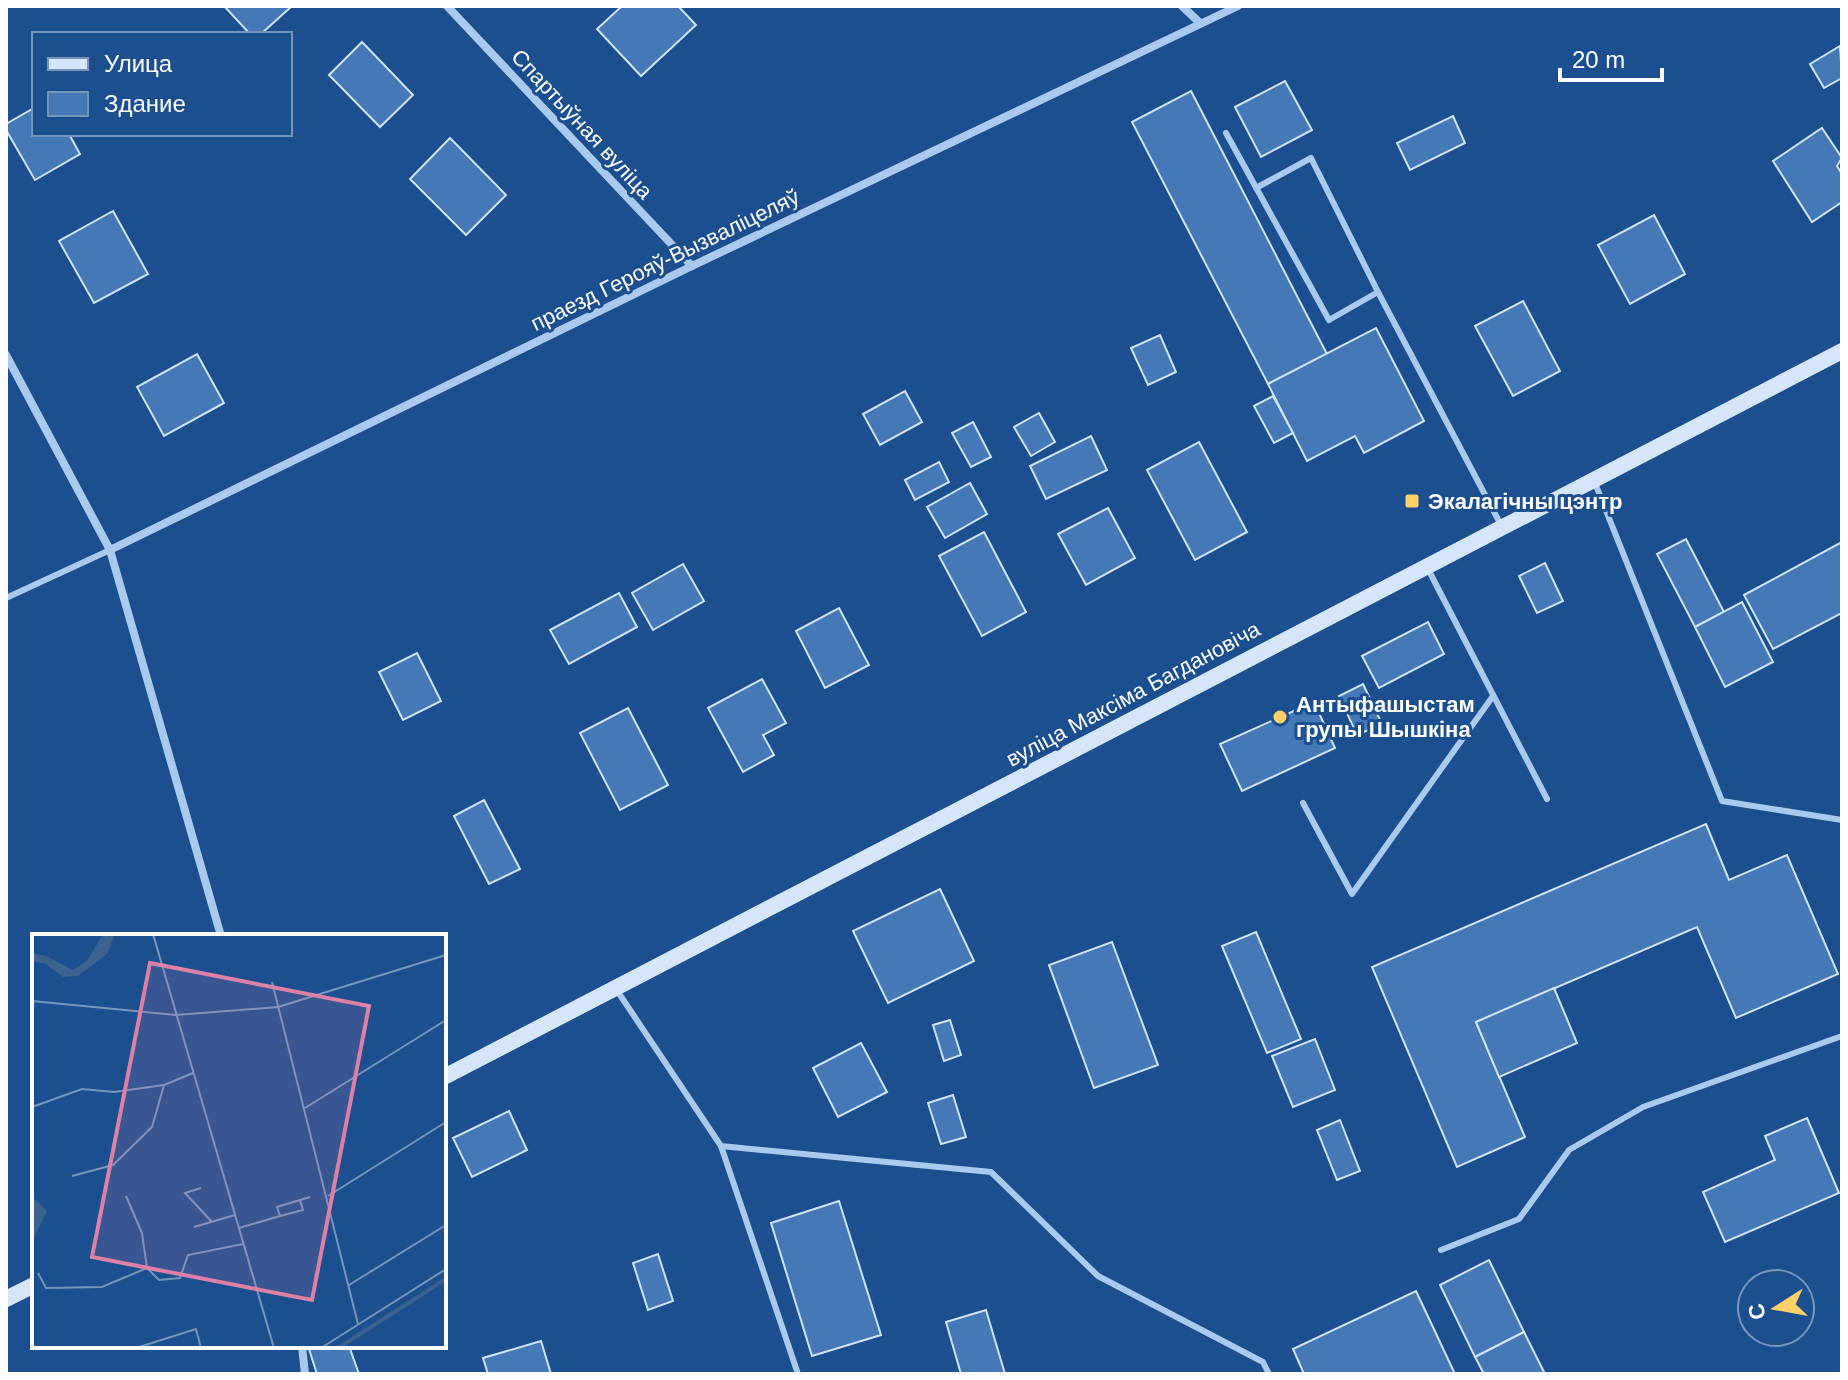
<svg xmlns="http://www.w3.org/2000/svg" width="1848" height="1380" font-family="Arial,sans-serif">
  <rect width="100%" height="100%" fill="#1b4f8f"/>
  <g fill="#4478b7" stroke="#cfe3fa" stroke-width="2">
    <polygon points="224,6 292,6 261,34 250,34"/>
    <polygon points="622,6 678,6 696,25 641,76 597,29"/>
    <polygon points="362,42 413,95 380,127 329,75"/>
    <polygon points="1840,46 1842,78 1824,88 1810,64"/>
    <polygon points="1285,81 1312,130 1261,157 1235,107"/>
    <polygon points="1191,91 1327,354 1268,384 1132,122"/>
    <polygon points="34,108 34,134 69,134 80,154 35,180 6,130 6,124"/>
    <polygon points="1453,116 1465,143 1410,170 1397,143"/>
    <polygon points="1822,128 1842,158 1837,166 1842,174 1842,202 1812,222 1773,161"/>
    <polygon points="450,138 506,195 466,235 410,179"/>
    <polygon points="113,211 148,274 94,303 59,241"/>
    <polygon points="1654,215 1685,274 1630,304 1598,245"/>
    <polygon points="1523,301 1560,371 1513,396 1475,326"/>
    <polygon points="1376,328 1424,421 1364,453 1355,436 1307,461 1268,384"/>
    <polygon points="1160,335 1176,372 1148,385 1131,348"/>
    <polygon points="197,354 224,403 164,436 137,387"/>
    <polygon points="905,391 922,422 880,445 863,414"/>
    <polygon points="1273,396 1293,433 1274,443 1254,406"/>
    <polygon points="1039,413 1055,442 1031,456 1014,427"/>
    <polygon points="973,422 991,457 971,467 952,433"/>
    <polygon points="1091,436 1107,470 1046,499 1030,466"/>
    <polygon points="1199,442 1247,532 1195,560 1147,470"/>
    <polygon points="939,462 949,482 915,500 905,480"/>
    <polygon points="970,483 987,514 945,538 927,507"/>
    <polygon points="1108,508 1135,558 1086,585 1058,534"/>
    <polygon points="984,532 1026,612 982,636 939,556"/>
    <polygon points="1686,539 1724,612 1695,627 1657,554"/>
    <polygon points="1842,542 1842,613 1773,649 1744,595"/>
    <polygon points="1545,563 1563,601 1537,613 1519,576"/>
    <polygon points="683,564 704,601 653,630 632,593"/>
    <polygon points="619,593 637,627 569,664 550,630"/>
    <polygon points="1742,602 1773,662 1725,687 1695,627"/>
    <polygon points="839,608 869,665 825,688 796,631"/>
    <polygon points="1428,622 1444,654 1379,688 1362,656"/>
    <polygon points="417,653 441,701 403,720 379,672"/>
    <polygon points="762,679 786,723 763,735 774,755 743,772 708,708"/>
    <polygon points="1363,684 1382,724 1357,735 1339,696"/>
    <polygon points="1314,702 1335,748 1242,791 1220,744"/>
    <polygon points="628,708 668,785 620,810 580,733"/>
    <polygon points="484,800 520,869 489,884 454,816"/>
    <polygon points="1706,824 1729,880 1787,855 1838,974 1736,1018 1697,927 1476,1022 1525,1137 1457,1167 1372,967"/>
    <polygon points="940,889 974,961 888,1003 853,931"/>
    <polygon points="1256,932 1301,1039 1267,1053 1222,946"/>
    <polygon points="1112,942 1158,1065 1094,1088 1049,965"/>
    <polygon points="1554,988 1577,1043 1499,1077 1476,1022"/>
    <polygon points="950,1020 961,1055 944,1061 933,1025"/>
    <polygon points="1315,1039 1335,1090 1293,1107 1272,1056"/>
    <polygon points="861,1043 887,1092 838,1117 813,1068"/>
    <polygon points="953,1095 966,1137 941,1144 928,1103"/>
    <polygon points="509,1111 527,1150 472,1177 453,1138"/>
    <polygon points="1807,1118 1839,1193 1725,1242 1703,1192 1775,1160 1765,1136"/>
    <polygon points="1340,1120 1360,1171 1337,1180 1317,1130"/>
    <polygon points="839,1201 881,1335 812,1356 771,1223"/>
    <polygon points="658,1254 673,1301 648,1310 633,1263"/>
    <polygon points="1489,1260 1524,1332 1475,1357 1440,1285"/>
    <polygon points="1416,1291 1455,1374 1304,1374 1293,1349"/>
    <polygon points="986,1310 1005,1374 961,1374 946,1322"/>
    <polygon points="1524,1332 1545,1374 1484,1374 1475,1357"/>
    <polygon points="541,1341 551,1374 488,1374 483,1358"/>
    <polygon points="308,1346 349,1346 359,1374 317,1374"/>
  </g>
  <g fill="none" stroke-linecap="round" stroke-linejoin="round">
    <g stroke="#a9c9ee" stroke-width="6">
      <polyline points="1226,133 1329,320 1378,292 1502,527"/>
      <polyline points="1256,188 1311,158 1378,292"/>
      <polyline points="1595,483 1722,801 1842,820"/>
      <polyline points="1428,569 1547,799"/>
      <polyline points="6,598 110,550"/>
      <polyline points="1303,803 1352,894 1493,696"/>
      <polyline points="616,989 721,1146 991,1172 1098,1276 1263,1362 1269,1374"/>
      <polyline points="721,1146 798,1374"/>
      <polyline points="1441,1250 1519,1219 1569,1150 1643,1107 1842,1036"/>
    </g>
    <g stroke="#a9c9ee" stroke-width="8">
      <polyline points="447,6 692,266"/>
      <polyline points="1182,6 1200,23"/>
      <polyline points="6,355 110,550 221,936"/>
      <polyline points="110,550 692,266 1238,6"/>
      <polyline points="302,1346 305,1374"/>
    </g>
    <g stroke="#d6e6fa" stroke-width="16">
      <polyline points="444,1077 1842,351"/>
      <polyline points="6,1299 34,1285"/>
    </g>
  </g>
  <g fill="#ffd166" stroke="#1b4f8f" stroke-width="3">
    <rect x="1404" y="493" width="16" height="16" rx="4"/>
    <circle cx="1280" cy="717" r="8"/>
  </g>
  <g text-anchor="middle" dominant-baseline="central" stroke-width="6" stroke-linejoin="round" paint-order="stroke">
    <g font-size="22" fill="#fff" stroke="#1b4f8f">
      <text transform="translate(582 124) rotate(47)">Спартыўная вуліца</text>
      <text transform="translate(665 260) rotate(-26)">праезд Герояў-Вызваліцеляў</text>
      <text transform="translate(1133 694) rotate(-28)">вуліца Максіма Багдановіча</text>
    </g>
    <g font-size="22" font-weight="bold" fill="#fff" stroke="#1b4f8f" text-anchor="start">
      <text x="1428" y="501">Экалагічны цэнтр</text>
      <text x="1296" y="704">Антыфашыстам<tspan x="1296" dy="25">групы Шышкіна</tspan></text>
    </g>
  </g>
  <g transform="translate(32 934)">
    <rect width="414" height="414" fill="#1b4f8f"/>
    <path d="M71 0H83L75 20 46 42 31 43 14 30 0 27V19L14 22 41 36 55 27ZM0 262 15 277 0 308 2 286Z" fill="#3c6290"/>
    <path fill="none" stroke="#3c6290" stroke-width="4" d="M306 414 414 345"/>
    <path fill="none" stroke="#7695bc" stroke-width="2" d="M121 0 242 414M240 48 326 390M0 67 144 81 246 73 414 21M0 173 50 155 82 158 132 151M273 174 414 86M40 242 81 231 120 193 132 151 161 139M169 254 153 259 180 288M94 262 110 299 115 334 127 346 148 344 156 321 211 310M296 262 414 188M248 282 271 276 268 266M162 293 203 281M207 294 248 282 245 273 278 263M6 339 14 354 70 353 115 334M317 351 414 291M104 414 164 395 169 414M289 414 414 335"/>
    <path fill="#dd80a5" fill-opacity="0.15" stroke="#dd80a5" stroke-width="4" d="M118 29 337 72 280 366 60 323Z"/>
    <rect width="414" height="414" fill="none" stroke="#fff" stroke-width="4"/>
  </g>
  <rect width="1848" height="1380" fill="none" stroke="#ffffff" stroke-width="16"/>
  <rect x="32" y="32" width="260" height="104" fill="#1b4f8f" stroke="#7695bc" stroke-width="2"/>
  <rect x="48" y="58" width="40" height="12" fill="#d6e6fa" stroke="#7695bc" stroke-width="2"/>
  <text x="104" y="72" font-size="24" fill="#ffffff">Улица</text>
  <rect x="48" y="92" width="40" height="24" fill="#4478b7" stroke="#7695bc" stroke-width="2"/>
  <text x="104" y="112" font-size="24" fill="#ffffff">Здание</text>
  <g transform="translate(1776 1308) rotate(259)"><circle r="38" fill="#1b4f8f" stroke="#7695bc" stroke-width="2"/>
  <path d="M0-6L14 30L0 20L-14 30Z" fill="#ffd166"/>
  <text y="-12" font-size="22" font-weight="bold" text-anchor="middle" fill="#ffffff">С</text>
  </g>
  <path d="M1560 68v12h102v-12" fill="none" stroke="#ffffff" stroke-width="4"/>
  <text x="1572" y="68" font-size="24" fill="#ffffff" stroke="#1b4f8f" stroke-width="6" paint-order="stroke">20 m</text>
</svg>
